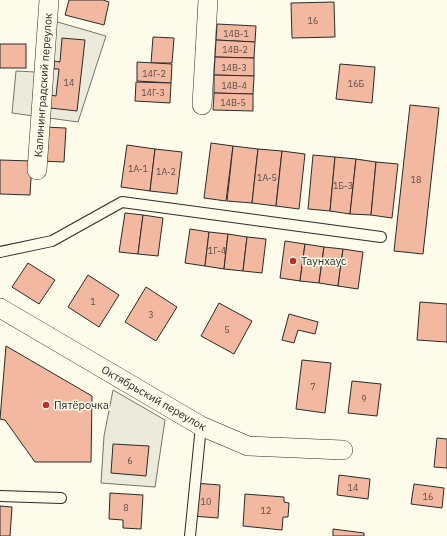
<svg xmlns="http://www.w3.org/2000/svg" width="447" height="536" font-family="'IBM Plex Sans',sans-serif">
  <rect width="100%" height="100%" fill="#fdfbea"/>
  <g fill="#ecebdb" stroke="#74746e">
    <polygon points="54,21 106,36 78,122 12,113 16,71 35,72 37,43"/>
    <polygon points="113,390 165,420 155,487 101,483 104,436"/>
  </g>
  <g fill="#f2b8a0" stroke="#2b2b2b">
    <polygon points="69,0 103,0 109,2 104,25 65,15"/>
    <polygon points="334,2 335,37 292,38 291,3"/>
    <polygon points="217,24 256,26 255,42 216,40"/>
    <polygon points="153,37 174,38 172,63 151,63"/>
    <polygon points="62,38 85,40 77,111 50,108 51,95 56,96 59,69 54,69 54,61 60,62"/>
    <polygon points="216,40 255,42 254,58 215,57"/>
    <rect x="0" y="44" width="26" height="24"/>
    <polygon points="215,57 254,58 254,76 214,75"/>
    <polygon points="137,62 172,64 171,83 137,81"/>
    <polygon points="340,64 375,67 372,103 336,99"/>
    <polygon points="214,75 254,76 253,94 214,93"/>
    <polygon points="136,82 171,83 170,103 135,101"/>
    <polygon points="214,93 253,94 253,111 213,110"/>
    <polygon points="410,105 439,108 423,254 394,251"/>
    <polygon points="43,127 66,128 64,162 40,161"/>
    <polygon points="211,143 233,146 226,201 204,198"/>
    <polygon points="127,145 155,149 150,191 121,187"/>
    <polygon points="233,146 258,149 252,203 227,201"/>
    <polygon points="155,149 182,152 177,194 150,191"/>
    <polygon points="258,149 282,151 276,206 252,203"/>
    <polygon points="282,151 305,154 299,209 276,206"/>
    <polygon points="313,155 335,157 330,211 308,209"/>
    <polygon points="335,157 356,159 350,214 330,211"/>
    <polygon points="356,159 376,162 371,215 350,214"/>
    <polygon points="0,160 32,161 30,195 0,194"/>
    <polygon points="376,162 398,164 392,218 371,215"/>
    <polygon points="125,213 143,215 138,254 119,252"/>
    <polygon points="143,215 163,218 158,256 138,254"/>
    <polygon points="190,229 209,232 205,266 185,263"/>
    <polygon points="209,232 228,234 224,269 205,266"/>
    <polygon points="228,234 247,237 243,271 224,269"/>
    <polygon points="247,237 266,239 262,273 243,271"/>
    <polygon points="285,241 305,244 300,281 280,278"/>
    <polygon points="305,244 324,247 319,283 300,281"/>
    <polygon points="324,247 343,249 338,286 319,283"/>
    <polygon points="343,249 363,252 358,289 338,286"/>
    <polygon points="28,263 55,280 39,304 12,287"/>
    <polygon points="88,275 119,295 99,327 68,307"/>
    <polygon points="146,287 177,307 156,341 125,322"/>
    <polygon points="420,302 447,304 447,342 417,340"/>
    <polygon points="219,303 252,321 234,354 201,336"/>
    <polygon points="289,314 318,322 315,334 298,330 294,343 282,340"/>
    <polygon points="6,346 92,396 91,462 35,462 5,420 0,419"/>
    <polygon points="302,360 331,363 325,413 296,409"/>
    <polygon points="352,381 381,384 377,416 348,413"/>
    <polygon points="437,438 447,439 447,468 434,467"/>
    <polygon points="113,444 149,446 146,476 111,473"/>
    <polygon points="339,475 370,479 368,499 337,495"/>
    <polygon points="194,483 220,485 218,518 192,516"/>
    <polygon points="414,484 444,488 442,508 411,504"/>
    <polygon points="110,493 143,495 141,529 123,528 123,520 109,519"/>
    <polygon points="245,494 284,497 284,502 289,503 288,517 283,517 282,530 243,526"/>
    <polygon points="0,506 12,507 10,536 0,536"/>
    <polygon points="333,529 364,533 364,536 333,536"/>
  </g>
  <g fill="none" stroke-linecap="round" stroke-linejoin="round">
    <g stroke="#2b2b2b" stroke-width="12">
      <g id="lane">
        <polyline points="0,252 52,241 122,202 381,237"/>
        <polyline points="0,496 61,498"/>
        <polyline points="190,536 201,426"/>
      </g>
    </g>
    <g stroke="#2b2b2b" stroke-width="20">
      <g id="street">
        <polyline points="202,105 208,0"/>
        <polyline points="37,170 49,0"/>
        <polyline points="0,308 201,426 248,446 343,450"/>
      </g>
    </g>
    <use href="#lane" stroke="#fdfbea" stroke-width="10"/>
    <use href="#street" stroke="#fdfbea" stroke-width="19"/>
  </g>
  <g fill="#c62828" stroke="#fdfbea" stroke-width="1.5">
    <circle cx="293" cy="261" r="4"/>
    <circle cx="46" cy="405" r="4"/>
  </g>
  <g text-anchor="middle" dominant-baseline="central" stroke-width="3" stroke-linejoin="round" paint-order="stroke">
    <g font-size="9" fill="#5d4e48">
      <text x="313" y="20">16</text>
      <text x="236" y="33">14В-1</text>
      <text x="235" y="49">14В-2</text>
      <text x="234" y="67">14В-3</text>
      <text x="154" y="73">14Г-2</text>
      <text x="69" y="82">14</text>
      <text x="356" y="83">16Б</text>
      <text x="234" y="85">14В-4</text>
      <text x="153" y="92">14Г-3</text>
      <text x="233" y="102">14В-5</text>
      <text x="138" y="168">1А-1</text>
      <text x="166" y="171">1А-2</text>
      <text x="267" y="177">1А-5</text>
      <text x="416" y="179">18</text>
      <text x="343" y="185">1Б-3</text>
      <text x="217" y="250">1Г-4</text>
      <text x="93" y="301">1</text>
      <text x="151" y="314">3</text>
      <text x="227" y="329">5</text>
      <text x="313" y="386">7</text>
      <text x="364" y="398">9</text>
      <text x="130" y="460">6</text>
      <text x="353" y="487">14</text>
      <text x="428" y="496">16</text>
      <text x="206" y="501">10</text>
      <text x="126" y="507">8</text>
      <text x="266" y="510">12</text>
    </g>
    <g font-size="11" fill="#2b2b2b" stroke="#fdfbea">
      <text transform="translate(43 85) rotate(-86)">Калининградский переулок</text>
      <text transform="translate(154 398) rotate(30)">Октябрьский переулок</text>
    </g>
    <g font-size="11" fill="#2b2b2b" stroke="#fdfbea" text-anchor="start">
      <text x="301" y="261">Таунхаус</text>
      <text x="54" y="405">Пятёрочка</text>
    </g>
  </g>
</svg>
